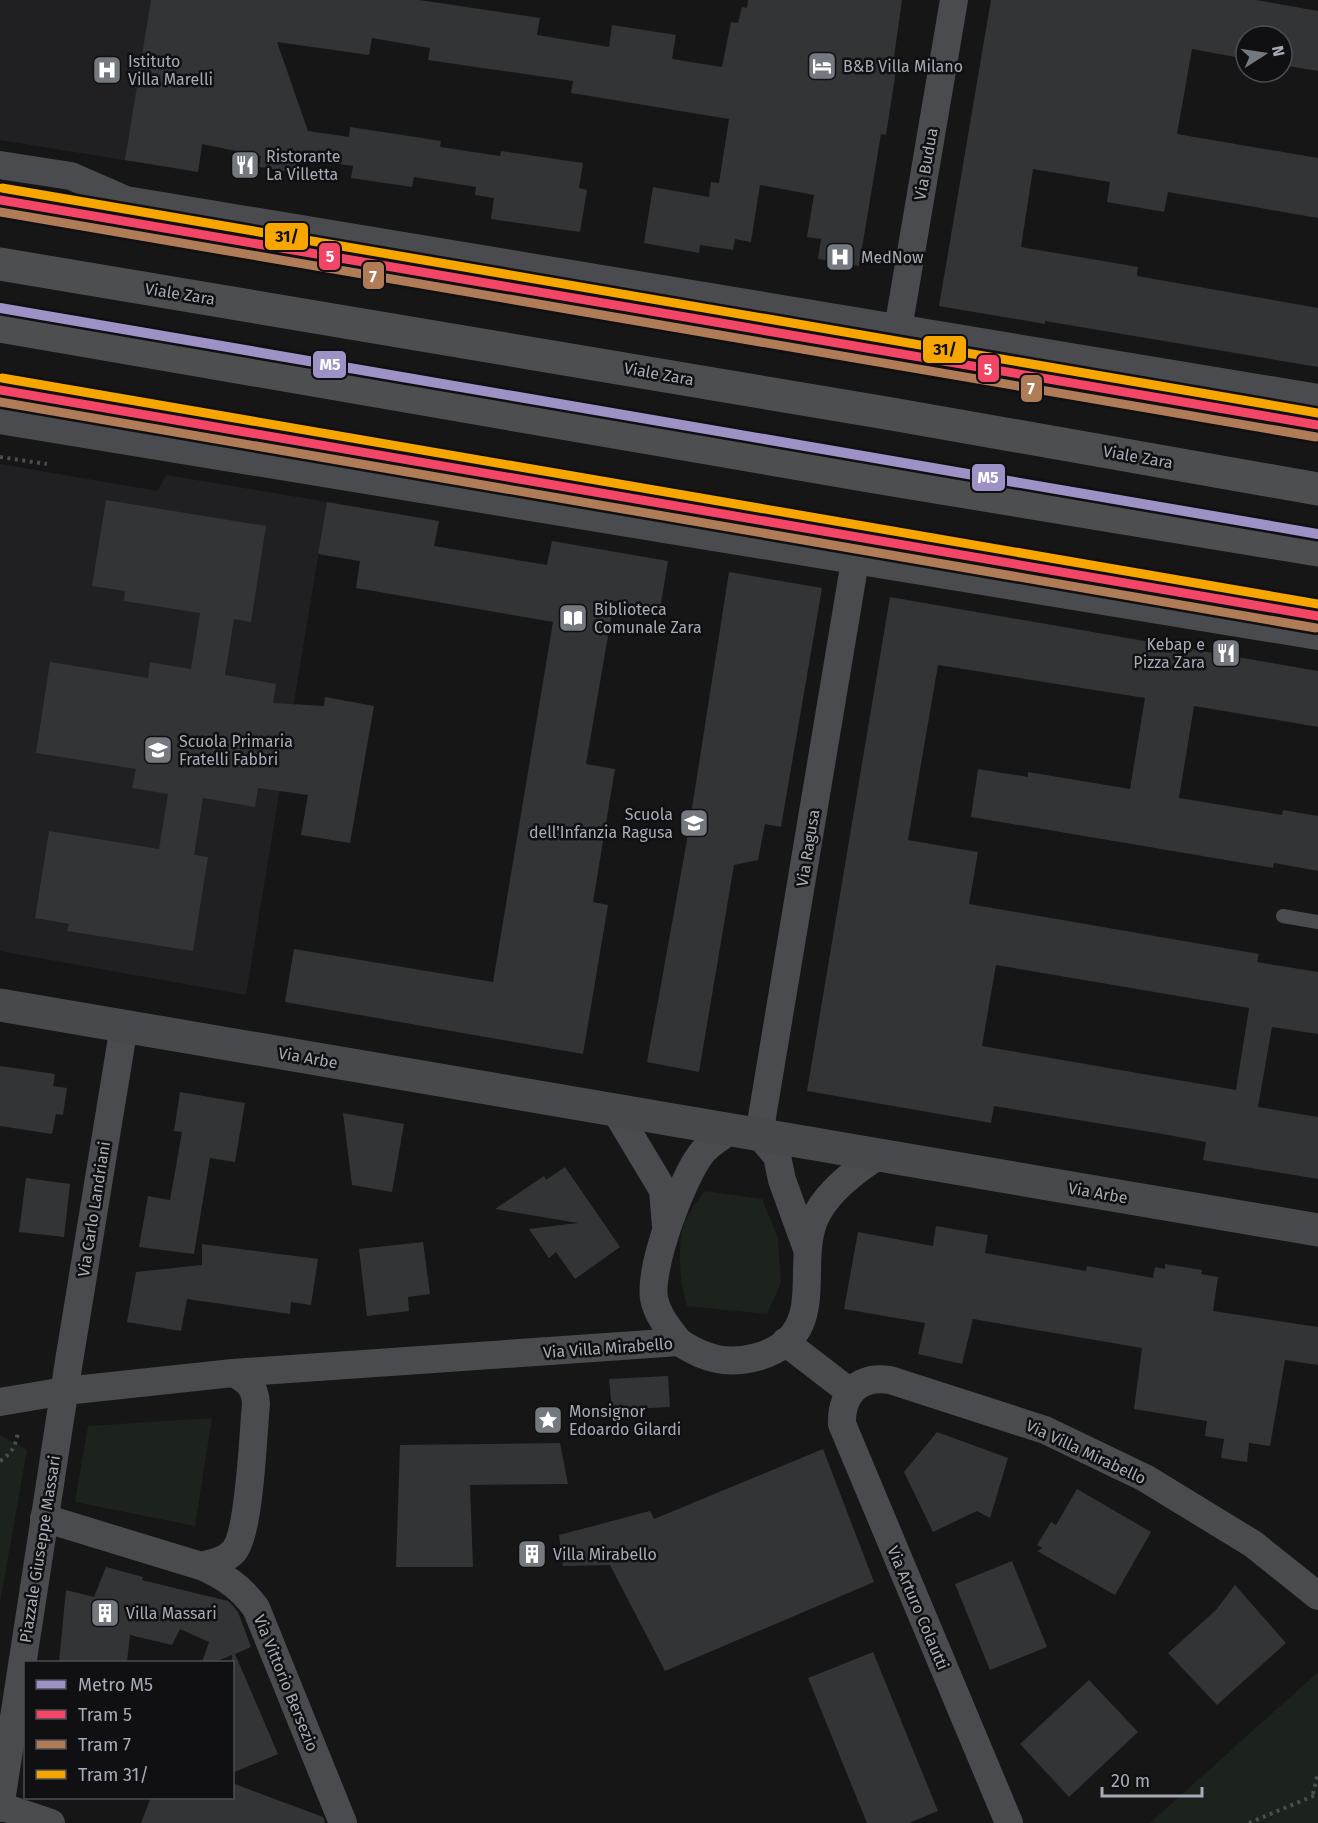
<svg xmlns="http://www.w3.org/2000/svg" width="1318" height="1823" font-family="'Fira Sans',sans-serif">
  <rect width="100%" height="100%" fill="#161616"/>
  <g fill="#202022">
    <polygon points="0,0 225,0 198,172 0,140"/>
    <polygon points="0,464 158,491 166,475 327,502 246,995 0,951"/>
  </g>
  <g fill="#1b231c">
    <path d="M705 1191 762 1199 778 1238 781 1283 767 1314 687 1306C680 1282 677 1251 683 1227 686 1215 698 1201 705 1191Z"/>
    <polygon points="212,1418 195,1526 75,1502 88,1426"/>
    <polygon points="0,1435 27,1450 0,1603"/>
    <polygon points="1318,1672 1318,1823 1150,1823"/>
  </g>
  <g fill="#333435" fill-rule="evenodd">
    <polygon points="151,0 419,0 540,18 537,35 609,47 612,25 676,35 672,59 722,67 731,22 738,23 742,7 747,8 748,0 902,0 893,64 897,64 886,135 881,134 859,266 818,259 821,239 807,237 814,195 760,185 751,242 735,239 733,250 700,245 699,253 644,243 653,187 709,197 711,182 719,183 729,119 571,93 573,81 428,60 430,48 372,38 369,55 277,42 308,131 349,137 350,127 441,141 440,147 500,156 501,151 583,163 579,188 587,190 580,232 491,219 494,198 475,195 476,187 414,177 412,187 351,178 353,166 299,158 297,173 259,167 261,156 202,144 198,172 125,160"/>
    <polygon points="991,0 1256,0 1318,11 1318,71 1282,65 1282,36 1246,36 1246,59 1192,49 1177,134 1318,158 1318,218 1168,192 1164,212 1107,202 1110,182 1033,169 1021,247 1138,267 1137,276 1318,308 1318,367 1045,321 1045,324 939,306"/>
    <polygon points="106,500 266,526 251,622 234,619 225,675 276,684 273,703 324,706 325,697 374,706 350,843 301,835 308,795 258,788 255,807 203,798 194,855 208,857 193,951 67,931 69,924 35,918 49,831 159,849 168,794 132,788 136,769 36,753 50,662 148,678 150,662 191,669 200,613 124,601 125,591 92,586"/>
    <polygon points="327,502 439,521 434,546 547,565 552,541 668,561 660,609 614,601 586,764 615,769 593,902 608,905 583,1054 285,1002 294,949 493,982 553,622 356,588 360,561 318,554"/>
    <polygon points="729,572 822,588 781,827 765,824 758,860 734,865 699,1072 647,1062 687,840"/>
    <path d="M890 597 1318 671V727L1194 706 1179 798 1282 815 1283 810 1318 816V871L1274 863 1273 868 971 817 978 769 1028 777V772L1130 789 1145 698 938 665 908 840 978 852 969 904 1259 954 1257 962 1318 972V1034L1272 1027 1258 1107 1318 1117V1179L1203 1160 1206 1142 1157 1133 994 1106 991 1123 807 1091ZM996 965 1249 1008 1236 1090 982 1046Z"/>
    <polygon points="0,1066 55,1074 53,1086 67,1088 63,1115 56,1114 52,1134 0,1126"/>
    <polygon points="180,1092 245,1103 235,1162 210,1158 194,1254 139,1247 148,1196 170,1200 182,1132 174,1131"/>
    <polygon points="343,1113 404,1124 392,1192 352,1185"/>
    <polygon points="565,1167 620,1247 575,1279 556,1252 549,1258 529,1229 578,1223 495,1209 544,1176 546,1180"/>
    <polygon points="26,1178 70,1184 64,1237 19,1232"/>
    <polygon points="936,1226 988,1235 985,1253 1086,1271 1087,1266 1153,1278 1155,1267 1165,1269 1165,1264 1202,1270 1201,1274 1218,1277 1213,1311 1318,1327 1318,1365 1285,1360 1270,1446 1249,1443 1247,1462 1221,1458 1224,1439 1205,1436 1207,1421 1134,1409 1142,1348 973,1319 962,1364 918,1354 925,1323 844,1309 858,1232 933,1246"/>
    <polygon points="423,1242 430,1294 408,1297 409,1311 367,1316 359,1249"/>
    <polygon points="202,1244 318,1259 311,1305 291,1302 290,1314 187,1299 181,1331 127,1322 136,1272 202,1265"/>
    <polygon points="668,1376 670,1407 612,1410 609,1379"/>
    <polygon points="937,1432 1008,1458 990,1518 977,1511 933,1532 904,1472"/>
    <polygon points="560,1443 568,1484 470,1485 473,1567 396,1567 400,1445"/>
    <polygon points="823,1449 874,1582 665,1671 610,1565 563,1566 559,1535 650,1511 654,1519"/>
    <polygon points="1077,1489 1151,1532 1115,1595 1037,1551 1043,1548 1037,1545 1051,1522 1056,1525"/>
    <polygon points="1012,1561 1047,1647 990,1670 955,1584"/>
    <polygon points="106,1567 143,1577 142,1580 228,1601 233,1606 238,1612 251,1647 235,1654 278,1754 232,1773 232,1655 215,1662 202,1662 209,1642 180,1629 172,1645 130,1635 127,1662 59,1662 66,1590 94,1597"/>
    <polygon points="1235,1585 1286,1643 1217,1705 1168,1653 1216,1610"/>
    <polygon points="873,1652 938,1811 909,1823 867,1823 808,1678"/>
    <polygon points="1089,1680 1138,1732 1069,1797 1020,1744"/>
    <polygon points="232,1783 323,1817 325,1823 141,1823 151,1797 232,1797"/>
  </g>
  <g fill="none" stroke-linecap="round" stroke-linejoin="round">
    <g stroke="#4c4d50" stroke-width="4" stroke-dasharray="3 4.5" stroke-linecap="butt">
      <polyline points="0,457 47,464"/>
      <path d="M0 1461C12 1453 16 1446 18 1431"/>
      <polyline points="1313,1794 1318,1773"/>
      <polyline points="1249,1823 1318,1794"/>
    </g>
    <polyline stroke="#494b4f" stroke-width="14" points="1283,916 1318,922"/>
    <g stroke="#494b4f" stroke-width="28">
      <polyline points="0,165 71,176 126,200 1318,398"/>
      <polyline points="898,329 954,0"/>
      <polyline points="0,420 1318,636"/>
      <polyline points="615,1110 663,1190 666,1226"/>
      <polyline points="807,1249 782,1180 777,1156 759,1135 855,561"/>
      <path d="M679 1342C669 1329 657 1315 654 1298 649 1267 682 1179 701 1154 708 1144 720 1139 729 1130"/>
      <polyline points="785,1342 850,1392"/>
      <path d="M0 1402 65 1391 233 1373 679 1342C705 1359 727 1365 757 1357 835 1335 790 1261 818 1212 831 1189 856 1170 878 1156"/>
      <path d="M44 1518 201 1566C224 1576 241 1587 256 1608L343 1823"/>
      <path d="M201 1566C213 1563 225 1561 234 1551 250 1532 253 1433 256 1404 255 1387 248 1380 233 1373"/>
      <polyline points="0,1806 51,1823"/>
      <polyline points="0,1808 69,1361 124,1026"/>
      <path d="M1009 1823 842 1424C841 1394 859 1375 890 1380L1045 1430 1145 1478 1253 1544 1318 1596"/>
    </g>
    <polyline stroke="#48494d" stroke-width="33" points="0,1005 1318,1230"/>
    <g stroke="#4c4e50" stroke-width="33">
      <polyline points="0,264 886,413 1318,489"/>
      <polyline points="0,326 875,477 1318,550"/>
    </g>
    <g stroke="#101012" stroke-width="14">
      <g id="tram-1">
        <polyline points="0,200 1318,425"/>
        <polyline points="0,390 1318,616"/>
      </g>
    </g>
    <g stroke="#101012" stroke-width="14">
      <g id="tram-2">
        <polyline points="0,212 1316,437"/>
        <polyline points="0,402 1316,628"/>
      </g>
    </g>
    <g stroke="#101012" stroke-width="14">
      <g id="tram-3">
        <polyline points="2,188 1318,413"/>
        <polyline points="2,378 1318,604"/>
      </g>
    </g>
    <use href="#tram-1" stroke="#f34667" stroke-width="9"/>
    <use href="#tram-2" stroke="#b07c57" stroke-width="9"/>
    <use href="#tram-3" stroke="#f7a600" stroke-width="9"/>
    <g stroke="#101012" stroke-width="15">
      <polyline id="metro-1" points="0,308 1318,534"/>
    </g>
    <use href="#metro-1" stroke="#9d91c5" stroke-width="10"/>
  </g>
  <defs>
    <g id="hotel-square" transform="scale(1.5)"><rect x="-9" y="-9" width="18" height="18" rx="4" fill="#74787f" stroke="#101012"/><path d="M-6-4.5h1.5V1H6V5H4.5V3h-9V5H-6ZM-4 0a1.8 1.8 0 1 1 3.6 0ZM.5 0V-2.5h3Q6-2.5 6 0Z" fill="#fff"/></g>
    <g id="hospital-square" transform="scale(1.5)"><rect x="-9" y="-9" width="18" height="18" rx="4" fill="#74787f" stroke="#101012"/><path d="M-5-5h3v3.5h4V-5h3V5h-3V1.5h-4V5h-3Z" fill="#fff"/></g>
    <g id="restaurant-square" transform="scale(1.5)"><rect x="-9" y="-9" width="18" height="18" rx="4" fill="#74787f" stroke="#101012"/><path d="M-5-6h1v4h1v-4h1v4h1v-4h1v5L-1.5 .5V6h-2V.5L-5-1ZM5-6V6H3V1.5H1.5Q1.5-4 5-6Z" fill="#fff"/></g>
    <g id="library-square" transform="scale(1.5)"><rect x="-9" y="-9" width="18" height="18" rx="4" fill="#74787f" stroke="#101012"/><path d="M-6-4Q-3-5.5-.7-3.5V5Q-3 3-6 4ZM6-4Q3-5.5 .7-3.5V5Q3 3 6 4Z" fill="#fff"/></g>
    <g id="school-square" transform="scale(1.5)"><rect x="-9" y="-9" width="18" height="18" rx="4" fill="#74787f" stroke="#101012"/><path d="M0-5L7-2L0 1L-7-2ZM-4 1L0 2.5L4 1V4Q0 6-4 4Z" fill="#fff"/></g>
    <g id="sight-square" transform="scale(1.5)"><rect x="-9" y="-9" width="18" height="18" rx="4" fill="#74787f" stroke="#101012"/><path d="M0-6L1.8-2.2L6-1.7L2.9 1.2L3.7 5.4L0 3.3L-3.7 5.4L-2.9 1.2L-6-1.7L-1.8-2.2Z" fill="#fff"/></g>
    <g id="building-square" transform="scale(1.5)"><rect x="-9" y="-9" width="18" height="18" rx="4" fill="#74787f" stroke="#101012"/><path d="M-4-6H4V6H1V3H-1V6H-4ZM-2.5-4.3h1.7v1.8h-1.7ZM.8-4.3h1.7v1.8H.8ZM-2.5-1h1.7V.8h-1.7ZM.8-1h1.7V.8H.8Z" fill="#fff"/></g>
  </defs>
  <g fill-rule="evenodd">
    <use href="#hotel-square" x="822" y="66"/>
    <use href="#hospital-square" x="107" y="70"/>
    <use href="#restaurant-square" x="245" y="165"/>
    <use href="#hospital-square" x="840" y="257"/>
    <use href="#library-square" x="573" y="618"/>
    <use href="#restaurant-square" x="1226" y="653"/>
    <use href="#school-square" x="158" y="750"/>
    <use href="#school-square" x="694" y="823"/>
    <use href="#sight-square" x="548" y="1420"/>
    <use href="#building-square" x="532" y="1554"/>
    <use href="#building-square" x="105" y="1613"/>
  </g>
  <g text-anchor="middle" dominant-baseline="central" stroke-width="5" stroke-linejoin="round" paint-order="stroke">
    <g font-size="16" fill="#a6acb7" stroke="#101012" text-anchor="start">
      <text x="128" y="61">Istituto<tspan x="128" dy="18">Villa Marelli</tspan></text>
      <text x="843" y="66">B&amp;B Villa Milano</text>
      <text x="266" y="156">Ristorante<tspan x="266" dy="18">La Villetta</tspan></text>
      <text x="861" y="257">MedNow</text>
      <text x="594" y="609">Biblioteca<tspan x="594" dy="18">Comunale Zara</tspan></text>
      <text x="1205" y="644" text-anchor="end">Kebap e<tspan x="1205" dy="18">Pizza Zara</tspan></text>
      <text x="179" y="741">Scuola Primaria<tspan x="179" dy="18">Fratelli Fabbri</tspan></text>
      <text x="673" y="814" text-anchor="end">Scuola<tspan x="673" dy="18">dell'Infanzia Ragusa</tspan></text>
      <text x="569" y="1411">Monsignor<tspan x="569" dy="18">Edoardo Gilardi</tspan></text>
      <text x="553" y="1554">Villa Mirabello</text>
      <text x="126" y="1613">Villa Massari</text>
    </g>
    <g font-size="16" fill="#a6acb7" stroke="#101012">
      <text transform="translate(926 164) rotate(-80)">Via Budua</text>
      <text transform="translate(180 294) rotate(9)">Viale Zara</text>
      <text transform="translate(659 374) rotate(10)">Viale Zara</text>
      <text transform="translate(1138 457) rotate(10)">Viale Zara</text>
      <text transform="translate(808 848) rotate(-81)">Via Ragusa</text>
      <text transform="translate(308 1058) rotate(10)">Via Arbe</text>
      <text transform="translate(1098 1193) rotate(10)">Via Arbe</text>
      <text transform="translate(94 1209) rotate(-81)">Via Carlo Landriani</text>
      <text transform="translate(608 1348) rotate(-4)">Via Villa Mirabello</text>
      <text transform="translate(1086 1452) rotate(25)">Via Villa Mirabello</text>
      <text transform="translate(40 1549) rotate(-81)">Piazzale Giuseppe Massari</text>
      <text transform="translate(918 1608) rotate(67)">Via Arturo Colautti</text>
      <text transform="translate(286 1683) rotate(68)">Via Vittorio Bersezio</text>
    </g>
  </g>
  <g stroke="#101012" stroke-width="2">
    <rect x="264" y="222" width="45" height="29" rx="6" fill="#f7a600"/>
    <rect x="318" y="242" width="23" height="29" rx="6" fill="#f34667"/>
    <rect x="362" y="261" width="23" height="29" rx="6" fill="#b07c57"/>
    <rect x="922" y="335" width="45" height="29" rx="6" fill="#f7a600"/>
    <rect x="312" y="350" width="35" height="29" rx="6" fill="#9d91c5"/>
    <rect x="977" y="354" width="23" height="29" rx="6" fill="#f34667"/>
    <rect x="1020" y="374" width="23" height="29" rx="6" fill="#b07c57"/>
    <rect x="971" y="463" width="35" height="29" rx="6" fill="#9d91c5"/>
  </g>
  <g font-size="16" text-anchor="middle" font-weight="bold" fill="#fff">
    <text x="330" y="262">5</text>
    <text x="373" y="282">7</text>
    <text x="330" y="370">M5</text>
    <text x="988" y="375">5</text>
    <text x="1031" y="394">7</text>
    <text x="988" y="483">M5</text>
  </g>
  <g font-size="16" text-anchor="middle" font-weight="bold" fill="#111">
    <text x="287" y="242">31/</text>
    <text x="945" y="355">31/</text>
  </g>
  <rect x="24" y="1661" width="210" height="138" fill="#101012" stroke="#4c4e54" stroke-width="1.5"/>
  <rect x="36" y="1680" width="30" height="9" fill="#9d91c5" stroke="#4c4e54" stroke-width="1.5"/>
  <text x="78" y="1691" font-size="18" fill="#a6acb7">Metro M5</text>
  <rect x="36" y="1710" width="30" height="9" fill="#f34667" stroke="#4c4e54" stroke-width="1.5"/>
  <text x="78" y="1721" font-size="18" fill="#a6acb7">Tram 5</text>
  <rect x="36" y="1740" width="30" height="9" fill="#b07c57" stroke="#4c4e54" stroke-width="1.5"/>
  <text x="78" y="1751" font-size="18" fill="#a6acb7">Tram 7</text>
  <rect x="36" y="1770" width="30" height="9" fill="#f7a600" stroke="#4c4e54" stroke-width="1.5"/>
  <text x="78" y="1781" font-size="18" fill="#a6acb7">Tram 31/</text>
  <g transform="translate(1264 54) rotate(78)"><circle r="28" fill="#101012" stroke="#4c4e54" stroke-width="1.5"/>
  <path d="M0-4.5L10 22L0 15L-10 22Z" fill="#74787f"/>
  <text y="-9" font-size="16" font-weight="bold" text-anchor="middle" fill="#a6acb7">N</text>
  </g>
  <path d="M1102 1787v9h100v-9" fill="none" stroke="#a6acb7" stroke-width="3"/>
  <text x="1111" y="1787" font-size="18" fill="#a6acb7" stroke="#101012" stroke-width="4.5" paint-order="stroke">20 m</text>
</svg>
